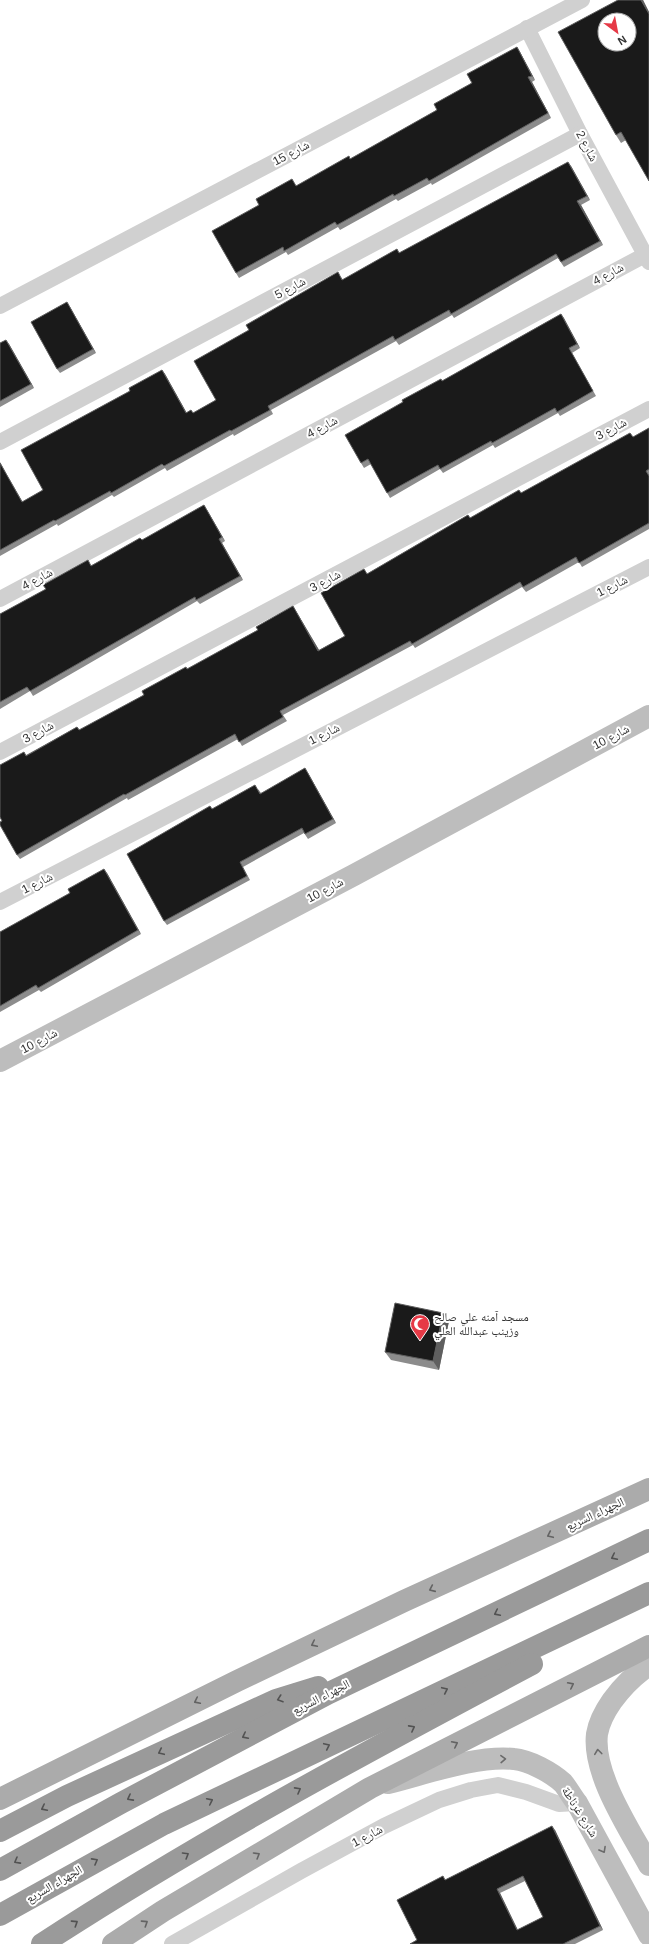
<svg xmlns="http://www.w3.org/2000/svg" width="649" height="1944" font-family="Arial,'Noto Naskh Arabic',sans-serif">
  <rect width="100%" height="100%" fill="#fff"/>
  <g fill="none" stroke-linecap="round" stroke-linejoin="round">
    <g stroke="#d0d0d0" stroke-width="16">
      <polyline points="527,28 580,134 649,262"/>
      <polyline points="0,306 582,0"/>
      <polyline points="0,442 580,134"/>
      <polyline points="0,599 645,255"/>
      <polyline points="0,752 649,409"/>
      <polyline points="0,902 649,567"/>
      <polyline points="172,1944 301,1871 384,1826 439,1800 471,1790 498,1785 526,1792 559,1804 577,1803"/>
    </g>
    <g stroke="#bdbdbd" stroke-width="22">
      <polyline points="0,1061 354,875 649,716"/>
      <path d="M649 1665C634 1675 623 1686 612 1701 605 1711 599 1722 597 1734 592 1774 630 1830 649 1865"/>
      <path d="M388 1783C425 1774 476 1755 514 1759 529 1760 552 1773 563 1783 568 1789 572 1797 577 1803L649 1935"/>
    </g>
    <g stroke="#ababab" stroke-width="22">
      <polyline points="0,1799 237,1681 404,1601 649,1489"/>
      <polyline points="113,1944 163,1911 370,1788 649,1646"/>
    </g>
    <g stroke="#9a9a9a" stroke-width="22">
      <polyline points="0,1831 67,1796 276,1700 318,1687"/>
      <polyline points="0,1870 121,1803 329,1693 649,1540"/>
      <polyline points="0,1915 164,1824 649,1593"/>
      <path d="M42 1944C200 1841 366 1752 532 1664"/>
    </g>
  </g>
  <g fill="#8c8c8c" fill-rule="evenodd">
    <polygon points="643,0 649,12 649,181 626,140 621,143 616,135"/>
    <polygon points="517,47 520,52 535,80 532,82 551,118 432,185 431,183 398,201 396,199 340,230 338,227 288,255 286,252 239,278 236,273 296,186 351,159 437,110"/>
    <polygon points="571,166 590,200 581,205 603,245 564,267 558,258 454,318 452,315 399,345 396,341 271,410 273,414 234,436 233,434 167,471 165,468 114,497 112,495 58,526 57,524 0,556 0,462 22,502 43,490 130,391 162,370 165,374 186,412 193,413 216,400 249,330 341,277 343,280 397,249 399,253"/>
    <polygon points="70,307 96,353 60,373 57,369"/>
    <polygon points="561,314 580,348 572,353 596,396 560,416 558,413 495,448 493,445 443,473 440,469 390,498 371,464 364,468 361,463 442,381"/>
    <polygon points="0,343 9,344 34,388 0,407"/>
    <polygon points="649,428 649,529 582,567 579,562 526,592 522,587 415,648 413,645 283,715 287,721 242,746 238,739 128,800 127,798 20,859 17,855 2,821 24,752 26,755 77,727 80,730 144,695 188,669 258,630 293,606 319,650 345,636 367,574 468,515 470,518 521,493 633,437"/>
    <polygon points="207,510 225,541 222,543 243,580 200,604 197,601 33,696 30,691 0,709 0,614 92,565 142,540"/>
    <polygon points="308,773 336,823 308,839 304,833 243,867 250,880 167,925 164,921 212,809 258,789 261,793"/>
    <polygon points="107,873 141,934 41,992 39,990 0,1012 0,932"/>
    <polygon points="449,1321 439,1370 391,1360 385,1352"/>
    <path d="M555 1830 603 1930 575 1944H410L417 1940 445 1880ZM525 1881 543 1917 518 1930 500 1893Z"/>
  </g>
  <g fill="#5f5f5f">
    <polygon points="641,0 643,0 649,12 649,14"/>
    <polygon points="517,47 520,52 535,80 532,76"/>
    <polygon points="528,77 532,82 551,118 548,113"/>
    <polygon points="568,162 571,166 590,200 587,196"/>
    <polygon points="577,201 581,205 603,245 600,241"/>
    <polygon points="67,302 70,307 96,353 93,349"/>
    <polygon points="561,314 564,318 580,348 577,344"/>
    <polygon points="6,340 9,344 34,388 31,384"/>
    <polygon points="162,370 165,374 189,417 186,413"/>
    <polygon points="0,462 2,466 25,506 22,502"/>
    <polygon points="204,505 207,510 225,541 222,537"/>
    <polygon points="219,539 222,543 243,580 240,576"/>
    <polygon points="293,606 296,611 322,655 318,651"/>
    <polygon points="305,768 308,773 336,823 333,819"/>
    <polygon points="104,869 107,873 141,934 138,930"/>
    <polygon points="443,1313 449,1321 439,1370 433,1361"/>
    <polygon points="552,1826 555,1830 603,1930 600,1926"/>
    <polygon points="497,1889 500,1893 520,1935 517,1930"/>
  </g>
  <g fill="#1a1a1a" stroke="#5f5f5f" fill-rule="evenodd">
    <path d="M618 0H641L649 14V181L621 132 616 135 558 32ZM605 20H629V44H605Z"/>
    <polygon points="517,47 532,76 528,77 548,113 429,181 427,178 394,196 393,194 337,225 335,222 284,251 283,247 236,273 212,231 259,205 256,199 292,179 296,186 349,156 350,159 437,110 434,104 472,83 467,74"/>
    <polygon points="568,162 587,196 577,201 600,241 561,262 556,254 451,314 449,310 395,340 393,336 268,406 270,410 231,431 230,430 164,466 162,464 111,493 110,491 55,521 54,520 0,550 0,463 22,502 43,490 21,450 130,391 129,388 162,370 186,413 191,410 193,413 216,400 194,361 249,330 246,325 338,272 342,280 397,249 399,253"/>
    <polygon points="67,302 93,349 57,369 31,322"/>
    <polygon points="561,314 577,344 569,348 593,391 557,412 555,408 492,443 491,441 440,469 438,465 387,493 368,459 361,463 345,435 403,402 402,400 441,379 442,381"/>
    <polygon points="6,340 31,384 0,401 0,343"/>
    <polygon points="649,428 649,469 646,471 649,476 649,523 579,563 576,557 523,587 520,582 412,644 410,641 280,711 283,717 239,742 235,734 125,795 124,794 17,855 0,825 0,822 2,821 0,817 0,765 24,752 26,756 77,727 79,730 144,695 142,691 186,667 187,669 258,630 256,627 293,606 318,651 345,636 321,593 364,569 367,574 468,515 470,518 519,490 521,493 630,433 633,437"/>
    <polygon points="204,505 222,537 219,539 240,576 196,600 195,597 30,691 27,687 0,702 0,614 46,589 43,585 88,560 91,566 140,538 142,540"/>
    <polygon points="305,768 333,819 305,834 302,828 240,862 247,876 164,921 127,854 210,806 212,809 255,785 260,794"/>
    <polygon points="104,869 138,930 38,988 36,985 0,1006 0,932 70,893 68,889"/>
    <polygon points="395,1303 443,1313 433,1361 385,1352"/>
    <path d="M552 1826 600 1926 563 1944H410L417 1940 397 1900 443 1876 445 1880ZM523 1876 543 1917 517 1930 497 1889Z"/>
  </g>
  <defs><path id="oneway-chevron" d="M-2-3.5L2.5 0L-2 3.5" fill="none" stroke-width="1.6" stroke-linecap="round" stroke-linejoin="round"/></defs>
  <g stroke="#636363">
    <use href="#oneway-chevron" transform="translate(550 1535) rotate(155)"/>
    <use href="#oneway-chevron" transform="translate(432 1589) rotate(156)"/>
    <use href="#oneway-chevron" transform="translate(314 1644) rotate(154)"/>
    <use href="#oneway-chevron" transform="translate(571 1685) rotate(-27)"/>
    <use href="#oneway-chevron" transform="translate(197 1701) rotate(154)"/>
    <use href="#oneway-chevron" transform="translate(455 1744) rotate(-27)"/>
    <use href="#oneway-chevron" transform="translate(257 1855) rotate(-31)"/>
    <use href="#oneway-chevron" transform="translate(145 1923) rotate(-33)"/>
  </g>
  <g stroke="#525252">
    <use href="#oneway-chevron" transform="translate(614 1557) rotate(154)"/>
    <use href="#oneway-chevron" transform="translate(497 1613) rotate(154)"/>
    <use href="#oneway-chevron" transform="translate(445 1690) rotate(-25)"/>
    <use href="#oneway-chevron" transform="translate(280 1699) rotate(161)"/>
    <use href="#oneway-chevron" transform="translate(412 1728) rotate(-28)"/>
    <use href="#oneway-chevron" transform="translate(245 1736) rotate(153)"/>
    <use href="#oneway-chevron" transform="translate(327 1746) rotate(-25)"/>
    <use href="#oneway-chevron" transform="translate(161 1752) rotate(155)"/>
    <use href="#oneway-chevron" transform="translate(298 1790) rotate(-29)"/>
    <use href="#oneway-chevron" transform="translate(130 1798) rotate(152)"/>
    <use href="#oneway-chevron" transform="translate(210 1801) rotate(-26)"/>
    <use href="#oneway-chevron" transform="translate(44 1808) rotate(153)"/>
    <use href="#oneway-chevron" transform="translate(186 1855) rotate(-31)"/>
    <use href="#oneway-chevron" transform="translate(17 1861) rotate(151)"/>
    <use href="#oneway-chevron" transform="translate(95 1861) rotate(-29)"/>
    <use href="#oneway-chevron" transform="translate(75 1923) rotate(-33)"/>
  </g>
  <g stroke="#6a6a6a">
    <use href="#oneway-chevron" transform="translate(598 1752) rotate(-97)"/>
    <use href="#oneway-chevron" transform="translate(503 1759) rotate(-2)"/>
    <use href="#oneway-chevron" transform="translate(603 1850) rotate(61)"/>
  </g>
  <defs>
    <g id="mosque-pin" transform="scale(1)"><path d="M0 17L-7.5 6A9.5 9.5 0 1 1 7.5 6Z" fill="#e63946" stroke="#fff"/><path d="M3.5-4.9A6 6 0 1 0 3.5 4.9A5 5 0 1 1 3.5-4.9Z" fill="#fff"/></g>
  </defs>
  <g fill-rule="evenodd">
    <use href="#mosque-pin" x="420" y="1324"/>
  </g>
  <g text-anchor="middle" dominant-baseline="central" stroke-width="4" stroke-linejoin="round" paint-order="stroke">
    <g font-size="12" fill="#333" stroke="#fff">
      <text transform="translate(587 146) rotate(62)">شارع 2</text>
      <text transform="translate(291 153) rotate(-28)">شارع 15</text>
      <text transform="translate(608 274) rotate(-28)">شارع 4</text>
      <text transform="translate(290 288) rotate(-28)">شارع 5</text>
      <text transform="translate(322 427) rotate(-28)">شارع 4</text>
      <text transform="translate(611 429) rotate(-28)">شارع 3</text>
      <text transform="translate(37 579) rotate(-28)">شارع 4</text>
      <text transform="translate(325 581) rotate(-28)">شارع 3</text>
      <text transform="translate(612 586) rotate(-27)">شارع 1</text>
      <text transform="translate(38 732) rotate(-28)">شارع 3</text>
      <text transform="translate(324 734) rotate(-27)">شارع 1</text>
      <text transform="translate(611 737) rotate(-28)">شارع 10</text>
      <text transform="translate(37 883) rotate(-27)">شارع 1</text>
      <text transform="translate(325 890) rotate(-28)">شارع 10</text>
      <text transform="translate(39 1041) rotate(-28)">شارع 10</text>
      <text transform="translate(595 1514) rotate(-25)">الجهراء السريع</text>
      <text transform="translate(321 1697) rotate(-27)">الجهراء السريع</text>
      <text transform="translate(580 1812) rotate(58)">شارع غرناطة</text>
      <text transform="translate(367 1836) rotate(-28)">شارع 1</text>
      <text transform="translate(54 1884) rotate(-30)">الجهراء السريع</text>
    </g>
    <g font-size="12" fill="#333" stroke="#fff" text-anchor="start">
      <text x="434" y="1317">مسجد آمنه علي صالح<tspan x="434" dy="14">وزينب عبدالله العلي</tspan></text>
    </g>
  </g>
  <g transform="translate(617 32) rotate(148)"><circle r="19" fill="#ffffff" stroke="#adadad"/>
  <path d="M0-3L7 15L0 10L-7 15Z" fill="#e63946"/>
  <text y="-6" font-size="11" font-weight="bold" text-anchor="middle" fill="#333333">N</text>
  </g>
</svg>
